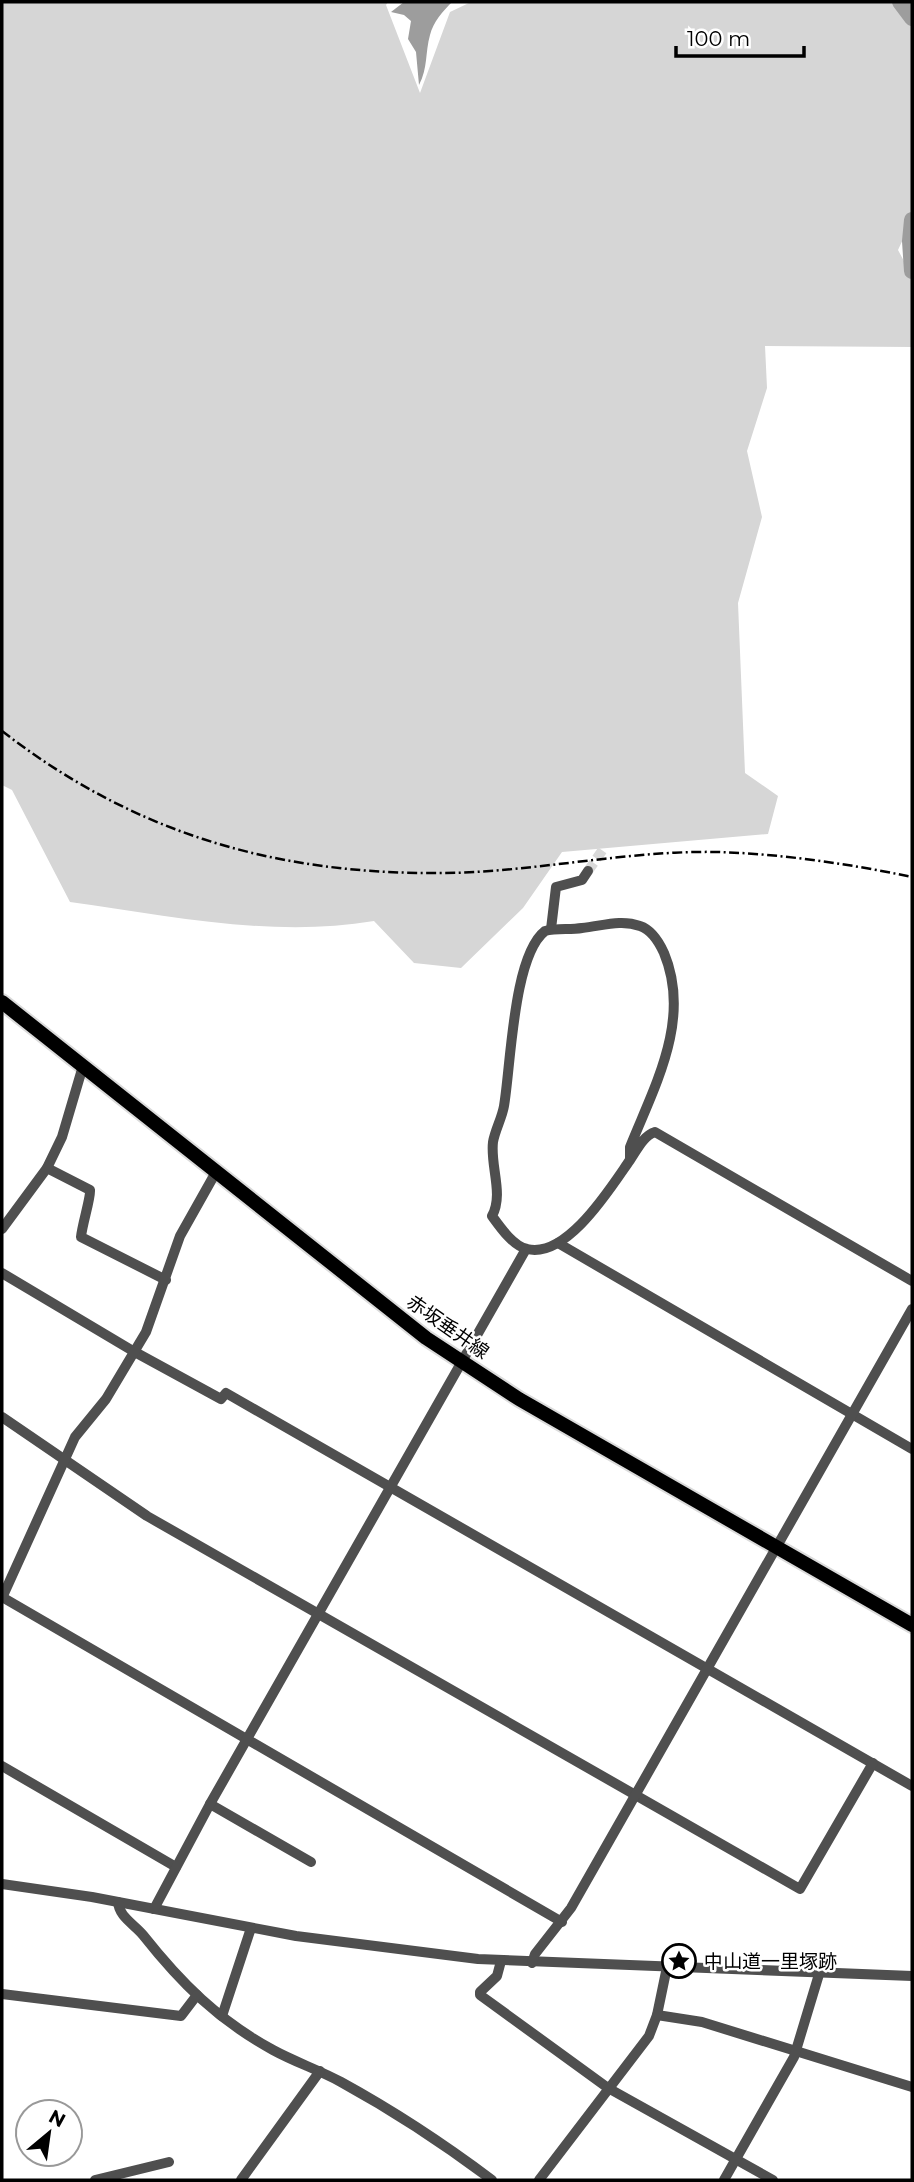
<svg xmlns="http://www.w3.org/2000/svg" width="914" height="2182" font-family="Montserrat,'Noto Sans JP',sans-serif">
  <rect width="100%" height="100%" fill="#fff"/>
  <path fill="#d6d6d6" d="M2 2H388L386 5 420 93 450 12 471 2H912V220L898 250 912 276V347L765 346 767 388 747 451 762 517 738 603 745 773 778 796 768 834 562 852 523 908 461 968 414 963 374 921C273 938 170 916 70 902L12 790 2 785Z"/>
  <path fill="#9d9d9d" d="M404 2H452C443 11 433 22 430 35 425 53 428 68 419 85L416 52 408 39 411 21 404 15 391 12Z"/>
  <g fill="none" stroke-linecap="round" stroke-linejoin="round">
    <g stroke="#9d9d9d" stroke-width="16">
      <polyline points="900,2 912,18"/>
      <polyline points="912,220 910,241 912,271"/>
    </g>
    <polyline stroke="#d9d9d9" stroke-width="10" stroke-dasharray="10 5" stroke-linecap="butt" points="588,871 604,848"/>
    <g stroke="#dbdbdb" stroke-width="18">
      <polyline id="major" points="2,1002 426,1338 519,1399 912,1625"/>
    </g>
    <g stroke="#4f4f4f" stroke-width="10">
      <polyline points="551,929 556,887 582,880 588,871"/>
      <path d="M630 1160V1147C654 1087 692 1020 664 953 659 942 652 930 640 926 621 919 602 926 582 928 570 930 557 928 545 931 513 956 511 1065 504 1106 502 1118 495 1130 493 1142 490 1166 504 1194 492 1216 500 1227 513 1246 527 1249 567 1259 611 1187 630 1160 637 1150 643 1136 655 1132L912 1281"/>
      <path d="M47 1168 90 1190C91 1197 82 1225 81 1237L166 1280"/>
      <polyline points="2,1229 47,1168 62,1137 83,1066"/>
      <polyline points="558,1243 912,1449"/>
      <polyline points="2,1273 133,1351 221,1399 226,1393 912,1786"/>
      <polyline points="2,1417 147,1516 800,1889 873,1763"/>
      <polyline points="2,1597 562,1922"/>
      <polyline points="2,1598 75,1437 106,1399 146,1332 180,1236 216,1172"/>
      <polyline points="2,1766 176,1867"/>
      <polyline points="210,1804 311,1862"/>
      <polyline points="2,1884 92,1897 296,1936 478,1959 912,1976"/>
      <path d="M118 1902C119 1917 134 1924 143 1935 181 1983 218 2020 273 2050 295 2062 319 2070 341 2082 394 2111 444 2144 492 2180"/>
      <polyline points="154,1909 210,1804 526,1249"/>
      <polyline points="501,1961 497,1976 480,1992 480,1995 608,2088 773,2180"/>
      <polyline points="532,1963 535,1954 571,1908 912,1309"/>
      <polyline points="2,1994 181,2016 197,1995"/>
      <polyline points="657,2015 702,2022 912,2087"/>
      <polyline points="222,2016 251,1928"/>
      <polyline points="95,2180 169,2162"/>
      <polyline points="241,2180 320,2071"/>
      <polyline points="539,2180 649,2036 657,2015 667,1967"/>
      <polyline points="724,2180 794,2057 820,1971"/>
    </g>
    <use href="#major" stroke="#000" stroke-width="14"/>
    <path stroke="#000" stroke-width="2.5" stroke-dasharray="10 3.5 2 3.5" stroke-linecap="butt" d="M2 731C135 834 277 875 445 873 536 872 627 850 719 852 782 854 850 864 912 877"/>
  </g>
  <defs>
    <g id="sight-ring" transform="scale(1.75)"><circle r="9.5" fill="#fff" stroke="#000" stroke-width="1.5"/><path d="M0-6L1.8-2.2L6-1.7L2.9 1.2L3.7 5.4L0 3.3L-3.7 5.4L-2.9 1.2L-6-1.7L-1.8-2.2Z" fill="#000"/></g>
  </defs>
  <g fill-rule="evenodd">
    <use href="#sight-ring" x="679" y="1961"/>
  </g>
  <g text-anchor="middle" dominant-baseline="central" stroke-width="5" stroke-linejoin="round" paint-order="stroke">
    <g font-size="19" fill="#000" stroke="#fff">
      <text transform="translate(448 1327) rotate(35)">赤坂垂井線</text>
    </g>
    <g font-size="19" fill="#000" stroke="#fff" text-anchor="start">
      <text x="704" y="1961">中山道一里塚跡</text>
    </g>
  </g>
  <rect width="914" height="2182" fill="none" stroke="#000000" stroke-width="7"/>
  <g transform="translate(49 2133) rotate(29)"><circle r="33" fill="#ffffff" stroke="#999999" stroke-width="2"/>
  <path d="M0-5L12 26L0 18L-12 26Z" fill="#000000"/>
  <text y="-10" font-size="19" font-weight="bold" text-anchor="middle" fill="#000000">N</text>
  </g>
  <path d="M676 46v10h128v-10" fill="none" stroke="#000000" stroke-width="3.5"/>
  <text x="687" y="46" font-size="21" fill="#000000" stroke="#ffffff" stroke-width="5" paint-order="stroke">100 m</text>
</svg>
